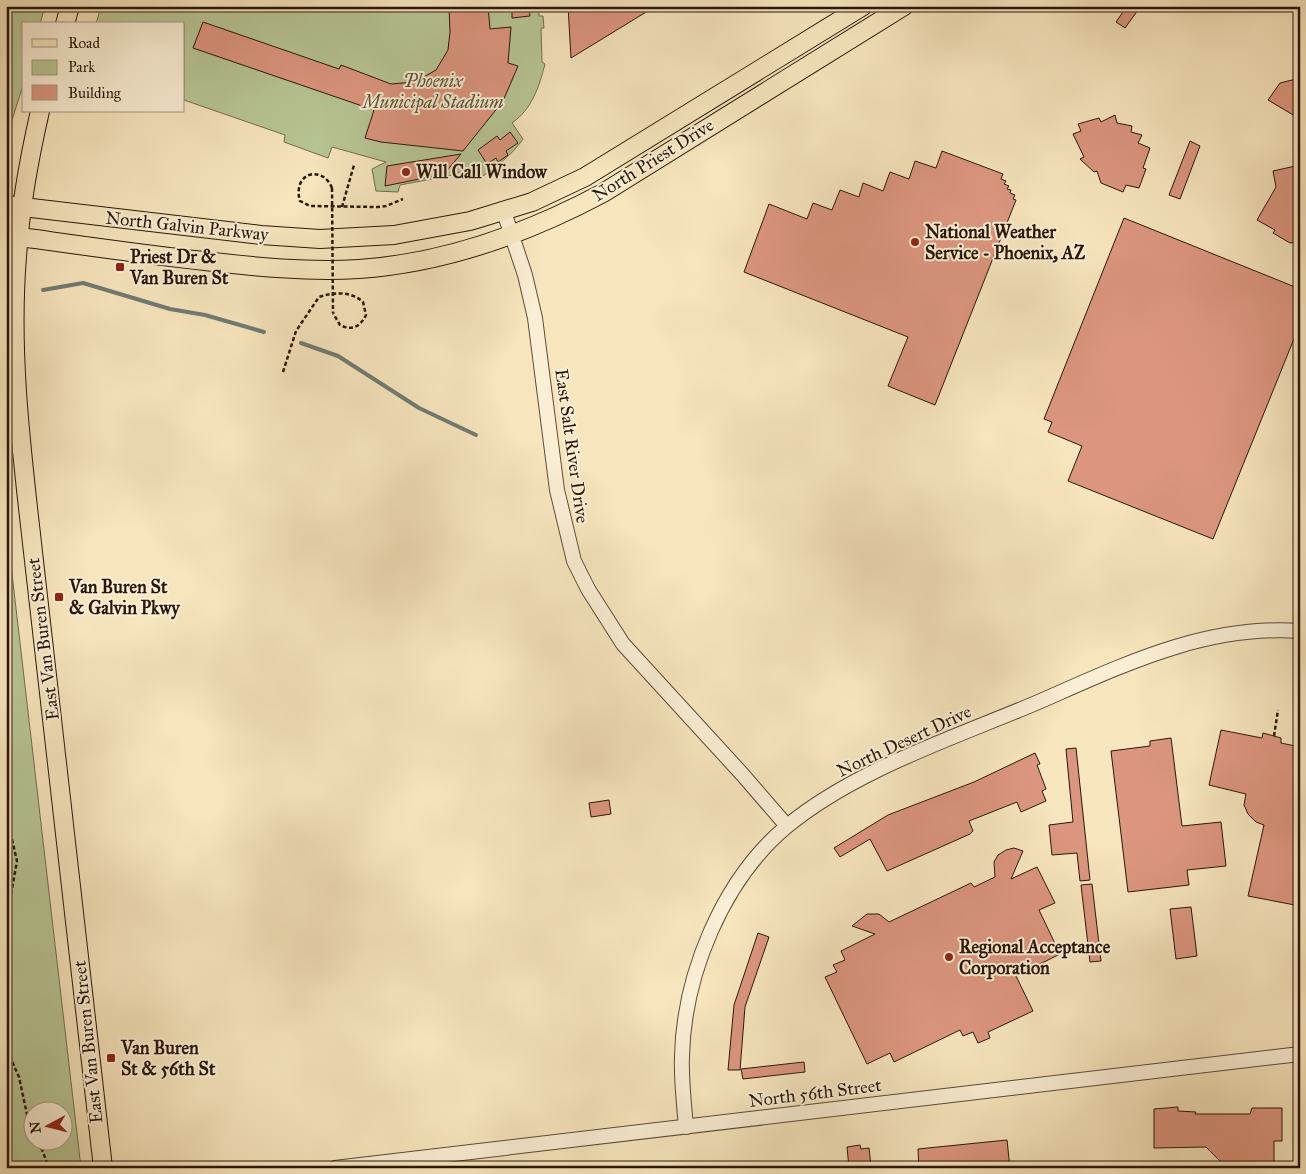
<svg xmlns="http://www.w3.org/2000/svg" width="1306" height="1174" font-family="'IM FELL Great Primer',serif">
  <rect width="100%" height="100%" fill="#f7e5bd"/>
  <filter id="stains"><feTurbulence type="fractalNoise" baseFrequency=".004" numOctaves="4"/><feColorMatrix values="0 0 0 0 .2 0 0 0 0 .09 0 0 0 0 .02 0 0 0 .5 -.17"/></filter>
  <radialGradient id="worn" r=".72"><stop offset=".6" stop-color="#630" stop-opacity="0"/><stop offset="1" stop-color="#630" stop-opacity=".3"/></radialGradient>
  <g fill="#b8c695" stroke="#706e50" fill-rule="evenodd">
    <polygon points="6,6 45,6 40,24 24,24 24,82 6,139"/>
    <path d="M101 6H539V16H543L544 28H541L542 62 545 64C539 87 532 109 512 123L523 139C512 155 496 167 480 178L474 166 453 175 400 185 398 192 376 191 372 169 386 162 332 147 328 158 284 142 285 135 184 100V24H96Z"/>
    <path d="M6 522 81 1168H6ZM32 1112H62V1142H32Z"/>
  </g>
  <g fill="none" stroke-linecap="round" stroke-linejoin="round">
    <g stroke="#707b74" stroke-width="4">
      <polyline points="43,290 83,283 170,309 205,315 264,332"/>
      <polyline points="301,343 338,356 419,408 476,435"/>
    </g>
  </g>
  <g fill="#dc967f" stroke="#28170a">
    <polygon points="449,6 488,6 490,29 511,27 508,63 518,66 503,101 463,151 381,142 365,138 374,110 193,48 203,22 339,69 341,65 391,84 415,82 436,70 448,50 450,32"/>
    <polygon points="512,6 529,6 530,16 512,18"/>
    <polygon points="568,6 656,6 571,58"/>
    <polygon points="1127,6 1141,6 1125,28 1116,22"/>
    <polygon points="1300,78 1300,119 1268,100 1280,83"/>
    <polygon points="1115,115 1117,123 1132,126 1131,132 1142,135 1138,143 1150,148 1143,168 1146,169 1139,188 1126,185 1123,192 1101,183 1097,171 1094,172 1080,159 1084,157 1073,134 1081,131 1078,124 1099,118 1101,122"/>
    <polygon points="510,132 518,143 506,151 508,155 498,162 496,158 487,164 478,150 497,136 500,140"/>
    <polygon points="1190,141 1200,146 1180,199 1169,195"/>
    <polygon points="942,151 1003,174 1001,179 1006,181 1004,184 1009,186 1007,189 1011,190 1010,193 1015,195 1013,199 1016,200 935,405 888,386 908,337 744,272 769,204 807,219 813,203 832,210 840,190 859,197 863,183 883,191 890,172 909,179 915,161 936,168"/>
    <polygon points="461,154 444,174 385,186 387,166"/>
    <polygon points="1300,165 1300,241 1290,243 1273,233 1275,230 1257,220 1276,187 1273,171"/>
    <polygon points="1124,218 1300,289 1300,324 1213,539 1068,481 1082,446 1048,432 1052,422 1044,419"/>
    <polygon points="1221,730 1262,738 1263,733 1281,738 1281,743 1300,747 1300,906 1248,896 1264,825 1256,822 1248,814 1244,805 1246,794 1209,785"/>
    <polygon points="1171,738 1182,826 1221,822 1226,866 1187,870 1189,885 1128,892 1111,751 1150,746 1150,741"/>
    <polygon points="1076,748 1090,880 1080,881 1077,853 1052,855 1049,825 1073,822 1066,749"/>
    <polygon points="1035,753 1040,764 1037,765 1046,789 1042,791 1046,801 1021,812 1017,802 969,821 973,831 970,834 887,871 870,839 840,857 834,848 888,815 974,782"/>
    <polygon points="609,800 611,814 591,817 589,803"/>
    <polygon points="1014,848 1023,851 1011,879 1037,867 1055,903 1039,910 1060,954 1016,976 1033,1011 988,1032 990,1038 978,1043 973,1032 963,1036 960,1030 894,1062 890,1053 867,1064 825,977 837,972 833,965 845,960 841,951 875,934 852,926 867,914 879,914 889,922 971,883 974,887 995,877 994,862 998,855 1006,850"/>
    <polygon points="1092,884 1101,961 1090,962 1081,885"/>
    <polygon points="1191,907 1197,956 1176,959 1170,909"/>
    <polygon points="758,933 769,937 745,1007 740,1070 728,1070 734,1005"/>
    <polygon points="804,1062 805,1072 743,1079 741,1069"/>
    <polygon points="1178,1107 1178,1111 1196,1112 1195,1114 1250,1114 1252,1108 1282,1108 1282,1141 1274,1141 1274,1168 1227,1168 1206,1147 1154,1148 1154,1109"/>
    <polygon points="1007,1140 1010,1168 919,1168 918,1149"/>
    <polygon points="860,1145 861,1149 869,1148 871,1166 849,1168 847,1147"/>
  </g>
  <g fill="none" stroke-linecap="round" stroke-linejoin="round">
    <g stroke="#5c4a37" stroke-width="16">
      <g id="minor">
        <polyline points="504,212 525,275 535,318 557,490 574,561 588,589 623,644 742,774 787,826"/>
        <path d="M686 1127C684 1103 681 1080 682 1056 684 974 723 880 786 827 854 770 956 737 1036 703 1121 666 1205 624 1300 631"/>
        <polyline points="335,1168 1300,1054"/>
      </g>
    </g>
    <g stroke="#28170a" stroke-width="20">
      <g id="major">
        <polyline points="65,24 70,6"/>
        <path d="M40 111C29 159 20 208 17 257 9 355 22 454 33 552L103 1168"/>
        <polyline points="6,205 261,235 320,239 394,235 470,221 532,202 585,177 863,6"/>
        <path d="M6 235C72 244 139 254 205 261 256 267 307 272 359 269 446 263 526 234 603 193L904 6"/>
      </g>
    </g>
    <g stroke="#28170a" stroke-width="2.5" stroke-dasharray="4 2.5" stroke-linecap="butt">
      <polyline points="6,137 10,139 6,159"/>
      <path d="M332 188C322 164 292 173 300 201L310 206 378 207 386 206 403 199"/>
      <polyline points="342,207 354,165"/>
      <path d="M283 372 296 331 319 297C334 292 351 291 363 302L366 315C360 327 352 331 340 325L333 313"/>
      <polyline points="6,712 6,739"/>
      <polyline points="1274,736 1278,710"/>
      <polyline points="6,814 17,861 6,922"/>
      <polyline points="6,1004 11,1059 19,1077 29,1124 32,1130"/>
      <polyline points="39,1142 49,1168"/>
    </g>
    <use href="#minor" stroke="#faeed4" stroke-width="14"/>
    <use href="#major" stroke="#f7e5bd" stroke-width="18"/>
    <polyline stroke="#28170a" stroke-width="2.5" stroke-dasharray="4 2.5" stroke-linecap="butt" points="332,188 333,313"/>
  </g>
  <g fill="#8f2418" stroke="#faeed4" stroke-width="2">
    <circle cx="406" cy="172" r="5"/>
    <circle cx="915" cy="242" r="5"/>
    <rect x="115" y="262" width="10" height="10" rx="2.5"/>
    <rect x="54" y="592" width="10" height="10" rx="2.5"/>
    <circle cx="949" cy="957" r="5"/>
    <rect x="106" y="1053" width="10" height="10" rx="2.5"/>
  </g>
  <g text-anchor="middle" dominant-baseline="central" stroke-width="4" stroke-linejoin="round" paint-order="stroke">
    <g font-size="18" font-style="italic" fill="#5a543b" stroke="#faeed4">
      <text x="433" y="81">Phoenix<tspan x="433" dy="21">Municipal Stadium</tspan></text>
    </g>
    <g font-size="18" fill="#28170a" stroke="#faeed4">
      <text transform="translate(653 160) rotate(-32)">North Priest Drive</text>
      <text transform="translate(187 226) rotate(6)">North Galvin Parkway</text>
      <text transform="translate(572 446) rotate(82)">East Salt River Drive</text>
      <text transform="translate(43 639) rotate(-97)">East Van Buren Street</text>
      <text transform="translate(904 741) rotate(-25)">North Desert Drive</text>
      <text transform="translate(88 1042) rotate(-96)">East Van Buren Street</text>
      <text transform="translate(815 1093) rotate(-7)">North 56th Street</text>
    </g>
    <g font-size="18" font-weight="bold" fill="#28170a" stroke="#faeed4" text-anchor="start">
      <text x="416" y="172">Will Call Window</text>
      <text x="925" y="232">National Weather<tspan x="925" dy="21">Service - Phoenix, AZ</tspan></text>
      <text x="130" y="257">Priest Dr &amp;<tspan x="130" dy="21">Van Buren St</tspan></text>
      <text x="69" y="587">Van Buren St<tspan x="69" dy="21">&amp; Galvin Pkwy</tspan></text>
      <text x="959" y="947">Regional Acceptance<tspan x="959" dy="21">Corporation</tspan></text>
      <text x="121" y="1048">Van Buren<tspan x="121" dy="21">St &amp; 56th St</tspan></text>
    </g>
  </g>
  <rect width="1306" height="1174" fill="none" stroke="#f7e5bd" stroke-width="25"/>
  <rect x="8" y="8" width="1291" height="1159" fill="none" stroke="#28170a" stroke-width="2.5"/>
  <rect x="12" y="12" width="1281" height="1149" fill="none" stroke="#28170a"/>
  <rect x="22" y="22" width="162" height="90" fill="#faeed4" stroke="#a69883"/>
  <rect x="32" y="39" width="25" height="8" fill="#f7e5bd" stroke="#a69883"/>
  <text x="68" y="48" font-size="15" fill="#28170a">Road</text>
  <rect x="32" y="60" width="25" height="15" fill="#b8c695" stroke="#a69883"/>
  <text x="68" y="72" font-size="15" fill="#28170a">Park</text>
  <rect x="32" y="85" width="25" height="15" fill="#dc967f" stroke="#a69883"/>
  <text x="68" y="98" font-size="15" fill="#28170a">Building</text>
  <g transform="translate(48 1126) rotate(263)"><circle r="24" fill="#faeed4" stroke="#a69883"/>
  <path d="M0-4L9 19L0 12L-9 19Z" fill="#8f2418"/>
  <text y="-8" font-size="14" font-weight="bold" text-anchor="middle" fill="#28170a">N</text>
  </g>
  <rect width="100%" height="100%" filter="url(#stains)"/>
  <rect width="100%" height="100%" fill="url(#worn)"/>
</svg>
